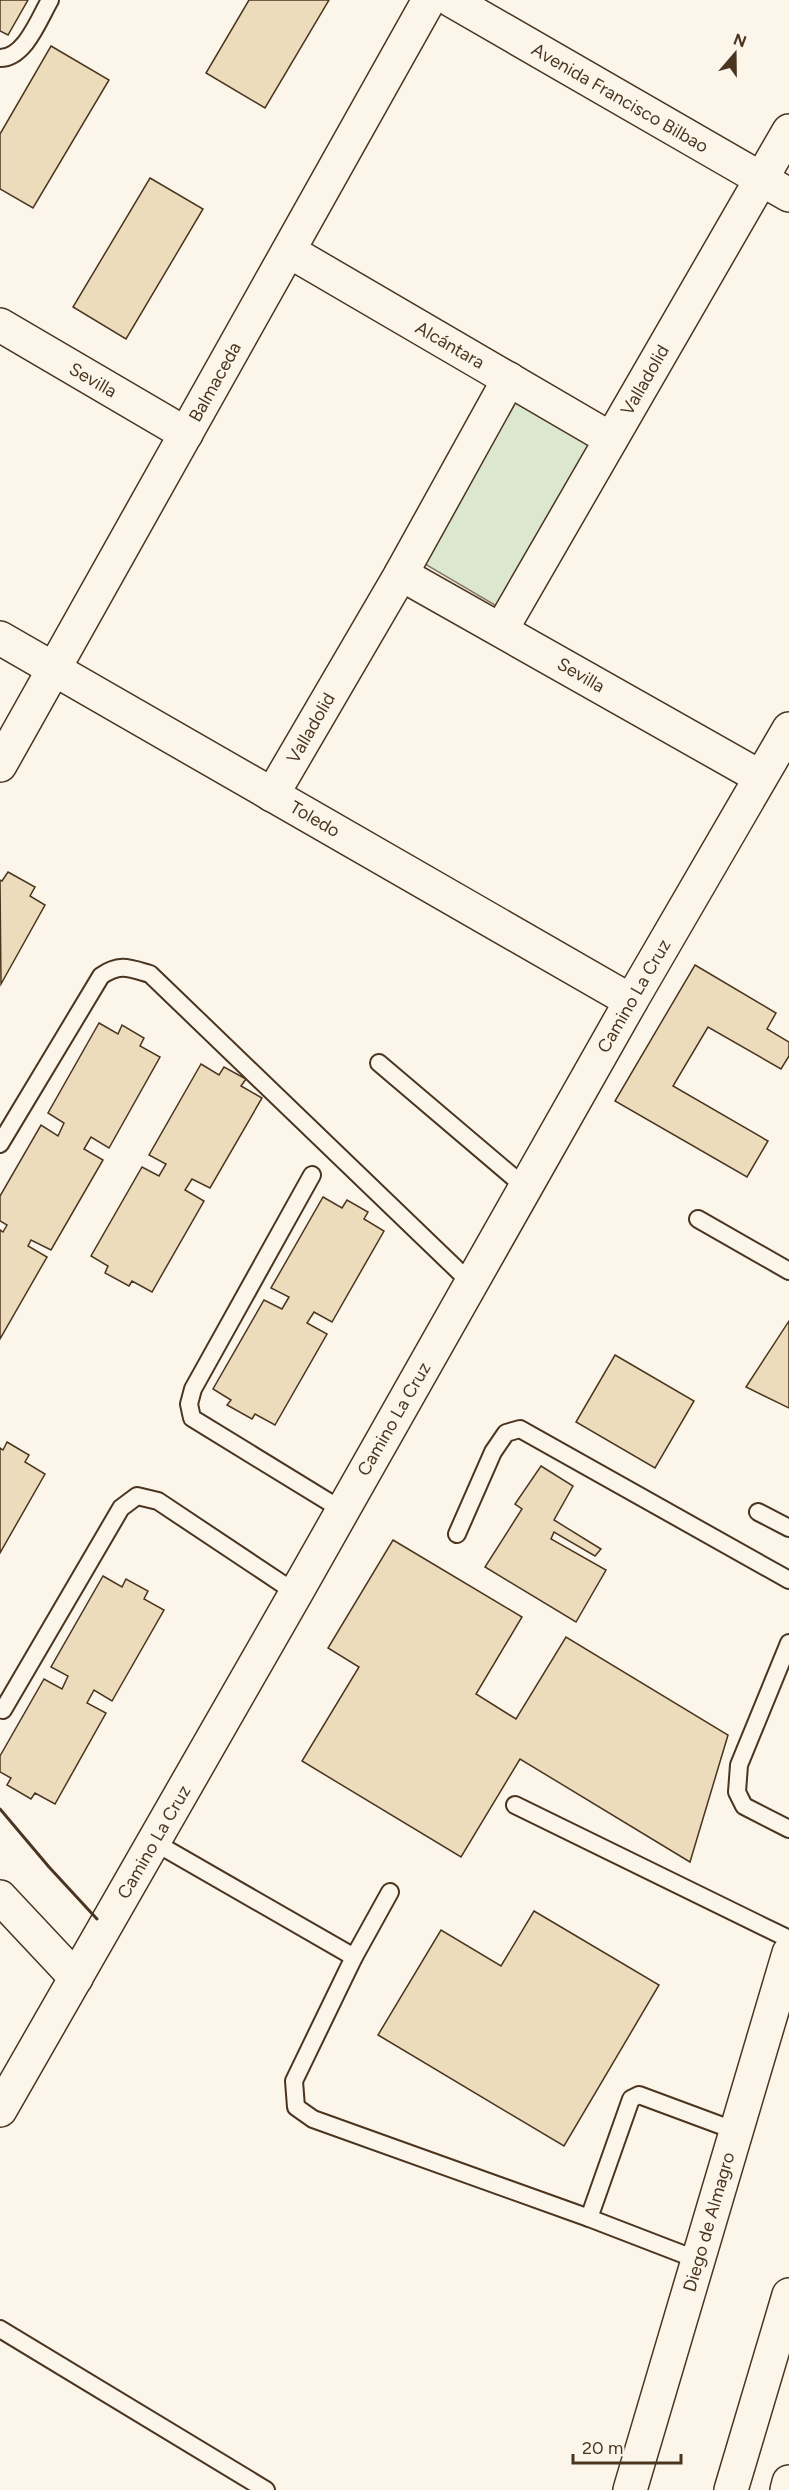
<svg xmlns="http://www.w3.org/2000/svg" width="789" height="2490" font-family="Figtree,sans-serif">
  <rect width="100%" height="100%" fill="#fbf6e9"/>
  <polygon fill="#dce7d0" stroke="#887966" stroke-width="1.5" points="512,398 599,449 505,611 413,557"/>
  <g fill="#ecdcbc" stroke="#4a3520" stroke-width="1.5">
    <polygon points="0,0 28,0 8,35 0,31"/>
    <polygon points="249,0 329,0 265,108 206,73"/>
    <polygon points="51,46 109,80 33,208 0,189 0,134"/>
    <polygon points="150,178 203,209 126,339 73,307"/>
    <polygon points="8,872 35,887 30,896 45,905 1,984 0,880 2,881"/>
    <polygon points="695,965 776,1013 767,1029 789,1042 789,1056 781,1069 708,1027 673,1086 768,1141 747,1177 615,1101"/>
    <polygon points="99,1023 118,1034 122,1025 144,1038 140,1046 160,1057 109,1148 91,1137 84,1149 103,1160 51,1250 31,1240 28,1246 47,1257 0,1339 0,1230 3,1232 7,1225 0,1221 0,1196 41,1125 58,1136 64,1123 48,1113"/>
    <polygon points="201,1064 219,1075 224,1067 246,1079 241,1086 262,1098 210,1188 192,1179 185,1190 204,1201 152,1292 132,1281 129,1286 105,1273 108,1266 91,1256 142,1167 159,1176 166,1164 149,1155"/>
    <polygon points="323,1197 342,1208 347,1200 368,1212 364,1219 384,1231 332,1322 314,1312 307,1323 327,1334 275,1425 255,1414 252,1419 227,1405 231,1400 213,1389 264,1300 282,1309 289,1297 271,1288"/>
    <polygon points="789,1321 789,1408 746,1387"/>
    <polygon points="615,1355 694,1401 655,1468 576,1422"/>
    <polygon points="7,1442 29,1455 25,1462 45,1474 0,1553 0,1448 3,1450"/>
    <polygon points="541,1466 573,1486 554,1520 601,1549 595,1556 554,1532 551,1539 606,1570 576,1622 485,1567 522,1509 515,1504"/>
    <polygon points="393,1540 522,1617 476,1694 516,1719 566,1637 728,1735 690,1862 520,1759 461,1857 302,1761 359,1667 328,1648"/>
    <polygon points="103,1576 122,1587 126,1579 148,1591 144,1599 164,1610 112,1701 94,1690 87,1703 106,1713 55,1804 35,1793 31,1799 7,1785 11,1778 0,1772 0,1756 44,1679 62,1689 68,1676 51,1667"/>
    <polygon points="534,1911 659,1985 564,2146 378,2035 441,1930 501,1966"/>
  </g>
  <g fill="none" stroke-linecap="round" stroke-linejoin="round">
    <g stroke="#4a3520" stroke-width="20">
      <g id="lane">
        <path d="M0 58C25 58 39 19 50 0"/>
        <polyline points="379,1063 525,1187"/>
        <path d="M0 1144 101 976C120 963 129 968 150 974L471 1283"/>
        <polyline points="312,1175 193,1389 189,1404 192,1418 342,1510"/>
        <polyline points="698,1219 789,1271"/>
        <polyline points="758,1512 789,1528"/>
        <polyline points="457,1534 493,1452 506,1433 520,1429 789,1580"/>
        <polyline points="789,1643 739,1765 737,1792 744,1806 789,1829"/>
        <polyline points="3,1710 121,1508 137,1496 158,1501 296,1593"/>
        <polyline points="515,1805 789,1939"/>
        <polyline points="154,1842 354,1957"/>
        <polyline points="390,1892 354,1957 294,2081 296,2107 313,2119 589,2218 698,2260"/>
        <polyline points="589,2218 631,2099 639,2095 736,2131"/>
        <polyline points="0,2329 266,2490"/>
      </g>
    </g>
    <g stroke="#4a3520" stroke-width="36">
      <g id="street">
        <polyline points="451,0 789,195"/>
        <polyline points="289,251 611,439"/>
        <polyline points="0,325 186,434"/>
        <polyline points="401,574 760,777"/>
        <polyline points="501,630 789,131"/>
        <polyline points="0,638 631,1001"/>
        <polyline points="0,765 429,0"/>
        <polyline points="272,795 401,574 509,379"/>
        <polyline points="0,1897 76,1978"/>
      </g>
    </g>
    <g stroke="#4a3520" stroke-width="36">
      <g id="secondary">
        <polyline points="0,2110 296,1593 631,1001 789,729"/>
        <polyline points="630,2490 789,1953"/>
      </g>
    </g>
    <g stroke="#4a3520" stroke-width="36">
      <g id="highway">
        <polyline points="731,2490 789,2295"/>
        <polyline points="787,2490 789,2482"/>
      </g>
    </g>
    <use href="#lane" stroke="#fbf6e9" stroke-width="16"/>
    <use href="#street" stroke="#fbf6e9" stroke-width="33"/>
    <use href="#secondary" stroke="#fbf6e9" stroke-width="33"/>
    <use href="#highway" stroke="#fbf6e9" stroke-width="33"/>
    <polyline stroke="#4a3520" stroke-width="3" points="0,1809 49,1867 97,1919"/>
  </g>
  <g text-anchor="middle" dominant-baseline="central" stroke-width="4.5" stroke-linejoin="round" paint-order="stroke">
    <g font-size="18" fill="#4a3520" stroke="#fbf6e9">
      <text transform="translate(620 98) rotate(30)">Avenida Francisco Bilbao</text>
      <text transform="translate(450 345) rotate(30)">Alcántara</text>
      <text transform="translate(93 380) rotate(30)">Sevilla</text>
      <text transform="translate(645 380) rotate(-60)">Valladolid</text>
      <text transform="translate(215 382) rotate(-61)">Balmaceda</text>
      <text transform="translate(581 675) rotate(30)">Sevilla</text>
      <text transform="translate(311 728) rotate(-60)">Valladolid</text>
      <text transform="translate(315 819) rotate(30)">Toledo</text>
      <text transform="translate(634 996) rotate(-60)">Camino La Cruz</text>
      <text transform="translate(394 1419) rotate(-60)">Camino La Cruz</text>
      <text transform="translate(154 1842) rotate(-60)">Camino La Cruz</text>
      <text transform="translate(709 2222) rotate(-74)">Diego de Almagro</text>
    </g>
  </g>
  <g transform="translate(735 54) rotate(20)" stroke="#fbf6e9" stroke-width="4.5" paint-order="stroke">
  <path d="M0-4.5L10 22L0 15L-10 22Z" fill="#4a3520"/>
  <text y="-9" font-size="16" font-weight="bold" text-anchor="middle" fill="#4a3520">N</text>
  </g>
  <path d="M573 2454v9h108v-9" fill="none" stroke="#4a3520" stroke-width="3"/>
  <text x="582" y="2454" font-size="18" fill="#4a3520" stroke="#fbf6e9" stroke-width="4.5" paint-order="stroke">20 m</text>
</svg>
